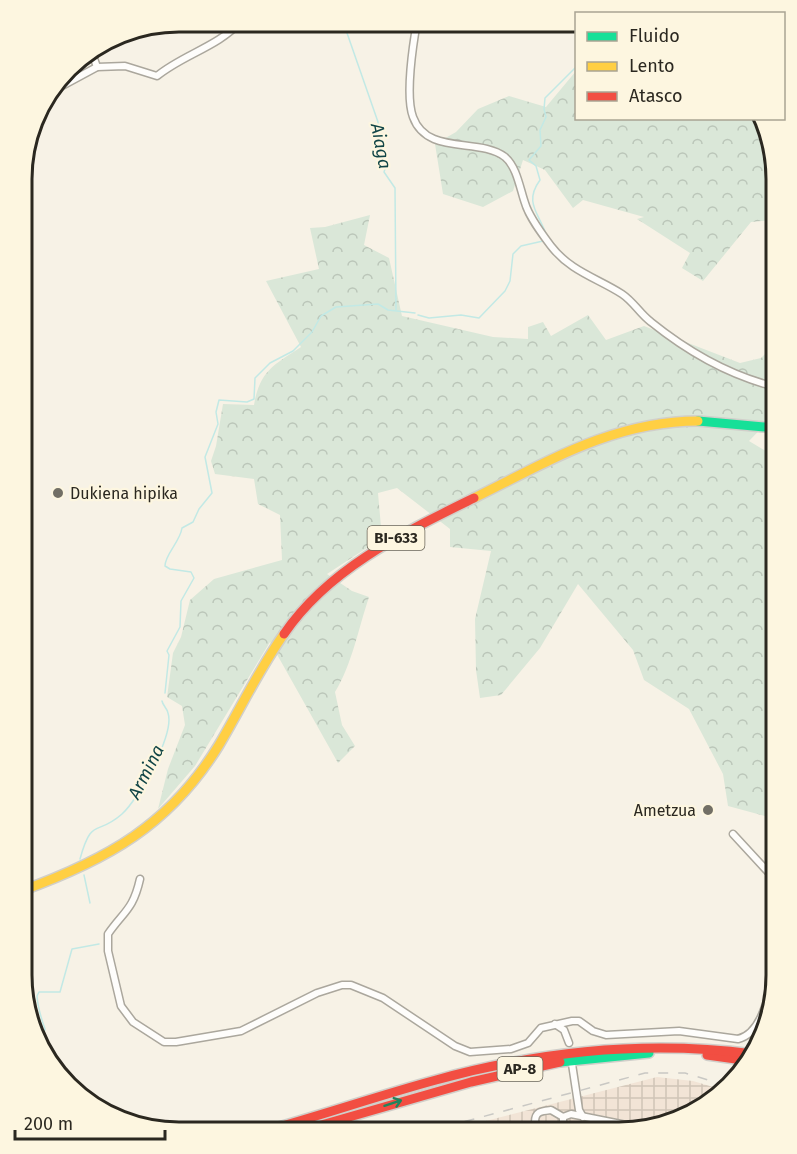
<svg xmlns="http://www.w3.org/2000/svg" width="797" height="1154" font-family="'Fira Sans',sans-serif">
  <defs>
    <pattern id="industrial-grid" width="8" height="8" patternUnits="userSpaceOnUse" patternTransform="scale(1.5)"><rect width="8" height="8" fill="#f2e4d6"/><path d="M0 4h8M4 0v8" fill="none" stroke="#d0c4b7"/></pattern>
    <pattern id="forest-crowns" width="20" height="18" patternUnits="userSpaceOnUse" patternTransform="scale(1.5)"><rect width="20" height="18" fill="#dae7d8"/><path d="M2 6a3 3 0 1 1 6 0M12 15a3 3 0 1 1 6 0" fill="none" stroke="#bbc6b9"/></pattern>
  </defs>
  <rect width="100%" height="100%" fill="#f7f2e6"/>
  <polygon fill="url(#industrial-grid)" points="657,1077 693,1081 720,1089 688,1117 619,1133 443,1132"/>
  <g fill="url(#forest-crowns)">
    <polygon points="576,71 576,118 762,119 776,178 776,222 772,220 751,222 703,281 682,268 690,253 637,219 644,217 583,200 573,208 545,170 523,160 513,191 483,207 443,194 435,144 456,132 478,109 509,96 546,107"/>
    <path d="M370 215 364 245 389 258 402 316 493 337 528 339V327L543 322 551 336 588 315 606 340 644 326 740 363 761 358 776 343V413L749 441 776 457V819L728 806 723 774 689 709 644 680 633 650 578 584 540 648 501 695 480 698 476 670 475 619 491 551 450 547V529L397 488 378 493 382 538 327 574 352 591 369 597C358 630 352 664 335 692L342 725 355 746 338 763 270 642 195 766 158 809 168 769 185 725 182 706 167 697 173 653 181 637 190 600 214 579 282 560 280 515 258 504 254 479 215 474 211 461 216 446 223 404 254 405C260 370 274 365 301 347L266 281 319 269 310 228 325 227Z"/>
  </g>
  <g fill="none" stroke-linecap="round" stroke-linejoin="round">
    <g stroke="#c2e9e5" stroke-width="1.5">
      <polyline points="340,21 347,33 378,122 379,142 384,151 386,166 384,172 395,188 396,310"/>
      <path d="M546 234C538 212 524 202 540 180L536 166 529 160 541 146 540 130 546 117 544 109 545 98 576 67"/>
      <polyline points="418,315 429,318 461,315 479,318 505,291 510,281 513,254 521,246 543,241"/>
      <path d="M165 693 169 655 167 651 180 627 181 601 194 578 191 572 170 569 165 566C165 554 180 542 182 528L193 522 199 509 212 493 205 457 218 424 216 412 219 400 247 402 254 399 255 378 270 363 293 351 312 332 321 316 336 307 378 304 388 310 415 313"/>
      <path d="M80 859C92 816 96 837 122 814 138 800 175 734 168 713 167 708 163 706 162 701"/>
      <polyline points="84,875 90,903"/>
      <path d="M39 1047 45 1029C41 1018 38 1008 37 996L39 992H60L72 949 99 944"/>
    </g>
    <g stroke="#aba79d" stroke-width="9">
      <g id="street">
        <path d="M417 22C413 44 405 96 413 117 427 156 479 137 505 157 517 167 520 189 525 203 529 217 542 234 551 246 570 271 597 278 622 294 634 302 640 314 651 322 687 351 731 376 776 387"/>
        <polyline points="91,50 97,67"/>
        <path d="M47 94 97 67 125 66 157 76C184 54 218 47 241 21"/>
        <polyline points="42,101 43,98"/>
        <polyline points="733,834 769,873 776,886"/>
        <path d="M140 879C133 910 124 911 108 934V951L121 1006 133 1022 164 1042H176L241 1031 317 993 342 985H351L383 998 455 1046 470 1052 511 1049 528 1043 541 1028 572 1021H579L593 1031 606 1035 679 1031 738 1039C764 1033 769 990 776 968"/>
        <polyline points="555,1024 564,1030 569,1043"/>
        <polyline points="572,1064 579,1110 583,1117"/>
        <path d="M551 1110 563 1117V1125L553 1130 540 1128 535 1122C535 1111 542 1111 551 1110Z"/>
        <polyline points="563,1117 571,1114 641,1128"/>
      </g>
    </g>
    <g stroke="#d1cfca" stroke-width="12">
      <g id="fast">
        <polyline points="698,421 776,428"/>
        <polyline points="560,1062 649,1053"/>
      </g>
    </g>
    <g stroke="#d1cfca" stroke-width="12">
      <g id="slow">
        <path d="M474 498C547 462 614 421 698 421"/>
        <path d="M21 891C107 860 170 825 219 745 241 708 259 669 284 634"/>
      </g>
    </g>
    <g stroke="#d1cfca" stroke-width="12">
      <g id="jam">
        <path d="M284 634C329 568 405 532 474 498"/>
        <polyline points="707,1055 750,1061"/>
        <path d="M261 1132C320 1116 377 1096 436 1080 541 1051 645 1040 753 1054"/>
        <polyline points="297,1132 471,1082 560,1062"/>
      </g>
    </g>
    <use href="#street" stroke="#fefdfb" stroke-width="6"/>
    <use href="#fast" stroke="#16e098" stroke-width="9"/>
    <use href="#slow" stroke="#ffcf43" stroke-width="9"/>
    <use href="#jam" stroke="#f24e42" stroke-width="9"/>
    <polyline stroke="#c9c8c4" stroke-width="1.5" stroke-dasharray="10 10" stroke-linecap="butt" points="426,1132 645,1073 685,1073 725,1085"/>
  </g>
  <defs><path id="oneway-shaft" d="M-6 0H5M1.5-3L5.5 0L1.5 3" fill="none" stroke-width="1.6" stroke-linecap="round" stroke-linejoin="round" transform="scale(1.5)"/></defs>
  <use stroke="#20845c" href="#oneway-shaft" transform="translate(393 1103) rotate(-18)"/>
  <g fill="#726f65" stroke="#fdf6e0" stroke-width="2">
    <circle cx="58" cy="493" r="6"/>
    <circle cx="708" cy="810" r="6"/>
  </g>
  <g text-anchor="middle" dominant-baseline="central" stroke-width="4.5" stroke-linejoin="round" paint-order="stroke">
    <g fill="#fdf6e0" stroke="#6a665a" stroke-width="1.5">
      <rect x="367.5" y="526" width="57" height="24" rx="4.5"/>
      <rect x="497.5" y="1057" width="45" height="24" rx="4.5"/>
    </g>
    <g font-size="15" font-weight="bold" fill="#2b2820">
      <text x="396" y="538">BI-633</text>
      <text x="520" y="1069">AP-8</text>
    </g>
    <g font-size="16" fill="#2b2820" stroke="#fdf6e0" text-anchor="start">
      <text x="70" y="493">Dukiena hipika</text>
      <text x="696" y="810" text-anchor="end">Ametzua</text>
    </g>
    <g font-size="18" font-style="italic" fill="#114546" stroke="#fdf6e0">
      <text transform="translate(381 146) rotate(79)">Aiaga</text>
      <text transform="translate(146 772) rotate(-63)">Armina</text>
    </g>
  </g>
  <path d="M0 0H797V1154H0ZM179 32H619A147 147 0 0 1 766 179V975A147 147 0 0 1 619 1122H179A147 147 0 0 1 32 975V179A147 147 0 0 1 179 32Z" fill="#fdf6e0" fill-rule="evenodd"/>
  <path fill="none" stroke="#2b2820" stroke-width="3" d="M179 32H619A147 147 0 0 1 766 179V975A147 147 0 0 1 619 1122H179A147 147 0 0 1 32 975V179A147 147 0 0 1 179 32Z"/>
  <rect x="575" y="12" width="210" height="108" fill="#fdf6e0" stroke="#a9a493" stroke-width="1.5"/>
  <rect x="587" y="32" width="30" height="9" fill="#16e098" stroke="#a9a493" stroke-width="1.5"/>
  <text x="629" y="42" font-size="18" fill="#2b2820">Fluido</text>
  <rect x="587" y="62" width="30" height="9" fill="#ffcf43" stroke="#a9a493" stroke-width="1.5"/>
  <text x="629" y="72" font-size="18" fill="#2b2820">Lento</text>
  <rect x="587" y="92" width="30" height="9" fill="#f24e42" stroke="#a9a493" stroke-width="1.5"/>
  <text x="629" y="102" font-size="18" fill="#2b2820">Atasco</text>
  <path d="M15 1130v9h150v-9" fill="none" stroke="#2b2820" stroke-width="3"/>
  <text x="24" y="1130" font-size="18" fill="#2b2820" stroke="#fdf6e0" stroke-width="4.5" paint-order="stroke">200 m</text>
</svg>
